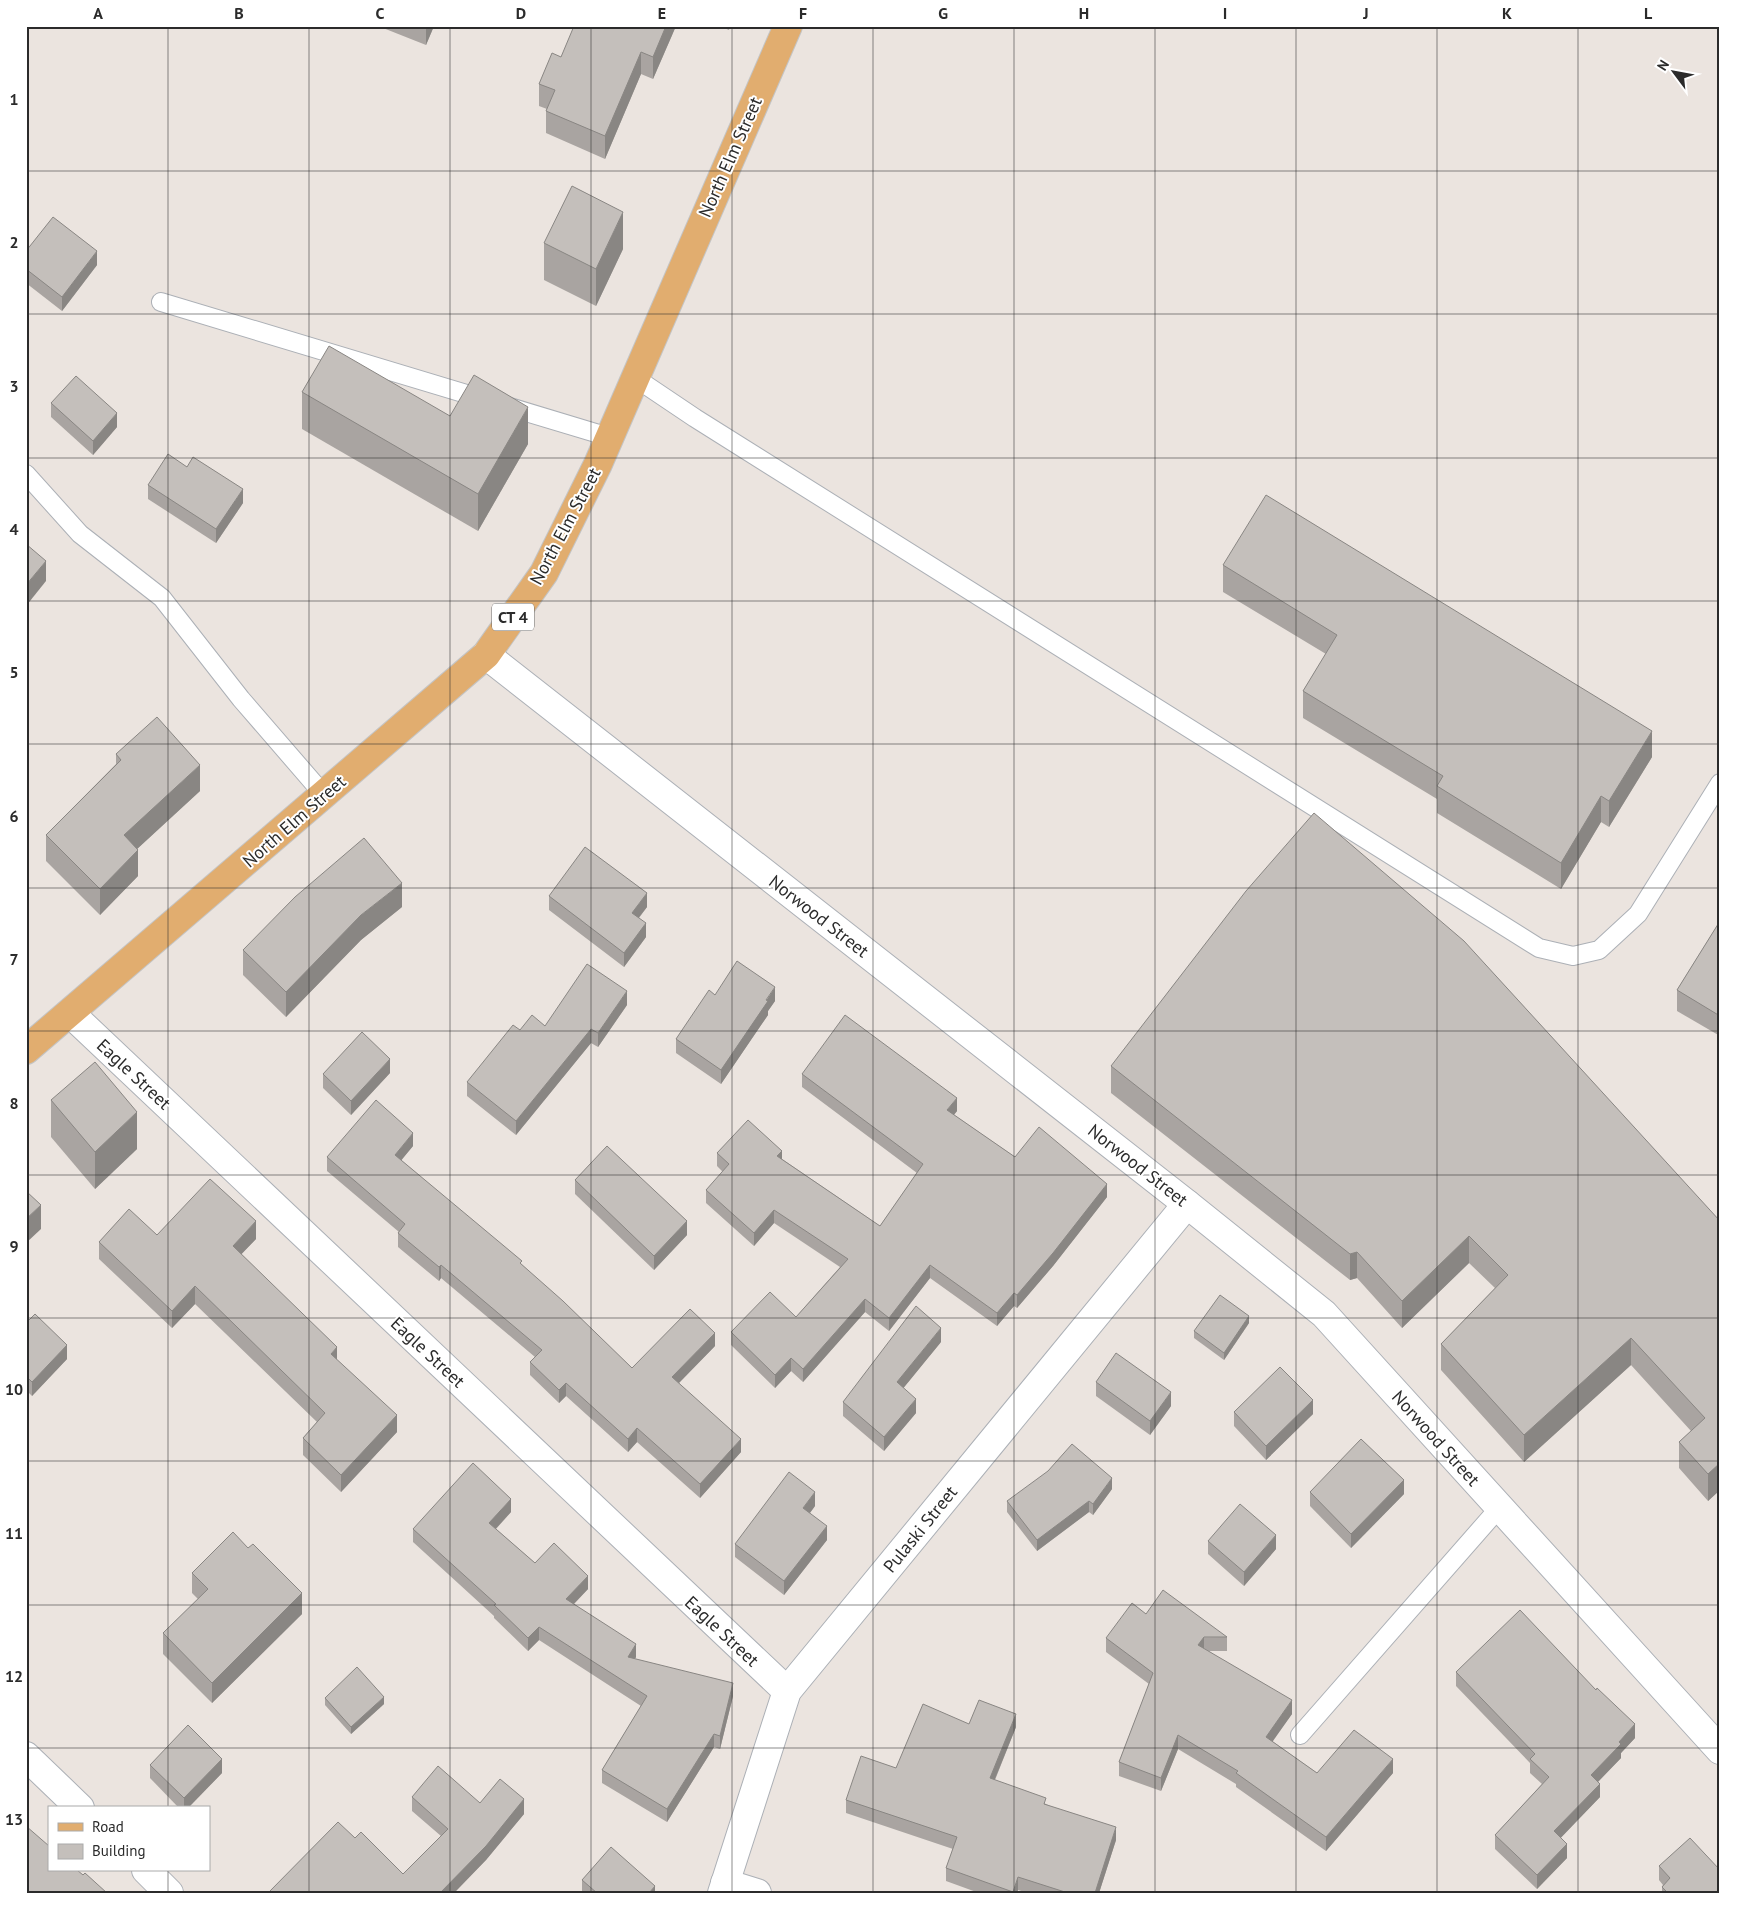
<svg xmlns="http://www.w3.org/2000/svg" width="1746" height="1919" font-family="'PT Sans',sans-serif">
  <rect width="100%" height="100%" fill="#ebe4df"/>
  <g fill="none" stroke-linecap="round" stroke-linejoin="round">
    <g stroke="#acb0b6" stroke-width="20">
      <g id="service">
        <polyline points="161,302 609,437"/>
        <polyline points="634,377 695,418 1539,948 1573,956 1599,950 1638,914 1720,783"/>
        <polyline points="26,474 80,534 162,598 241,699 324,795"/>
        <polyline points="1300,1735 1499,1508"/>
      </g>
    </g>
    <g stroke="#acb0b6" stroke-width="30">
      <g id="minor">
        <polyline points="486,655 1187,1204 1324,1314 1720,1750"/>
        <polyline points="70,1013 787,1691"/>
        <polyline points="26,1756 80,1808"/>
        <polyline points="146,1870 169,1893"/>
        <polyline points="725,1883 757,1893"/>
        <polyline points="722,1893 787,1691 1187,1204"/>
      </g>
    </g>
    <g stroke="#c4c4c4" stroke-width="30">
      <polyline id="primary" points="26,1050 486,655 544,573 598,464 788,26"/>
    </g>
    <use href="#service" stroke="#fff" stroke-width="18"/>
    <use href="#minor" stroke="#fff" stroke-width="28"/>
    <use href="#primary" stroke="#e1ad6f" stroke-width="28"/>
  </g>
  <g fill="#a9a4a1">
    <polygon points="378,26 434,26 426,45"/>
    <polygon points="676,26 653,79 641,74 605,159 546,133 546,111 547,109 539,106 539,84 561,57"/>
    <polygon points="719,26 730,26 729,30"/>
    <polygon points="544,243 623,249 596,306 544,280"/>
    <polygon points="26,251 97,265 62,311 26,283"/>
    <polygon points="302,392 450,416 528,444 478,531 302,429"/>
    <polygon points="51,403 117,427 93,455 51,417"/>
    <polygon points="148,485 243,503 216,543 148,499"/>
    <polygon points="1223,565 1652,757 1609,827 1601,822 1561,889 1437,813 1437,799 1303,718 1303,691 1326,654 1223,592"/>
    <polygon points="116,754 200,791 137,849 138,876 100,915 46,861 46,835 116,764"/>
    <polygon points="549,896 647,907 639,918 646,937 624,967 549,910"/>
    <polygon points="402,907 361,940 286,1017 243,975 243,950"/>
    <polygon points="1720,921 1720,1036 1677,1011 1677,990"/>
    <polygon points="715,995 775,1001 768,1011 768,1015 721,1084 676,1053 676,1039"/>
    <polygon points="627,1005 598,1047 591,1043 516,1135 467,1096 467,1082 520,1030 545,1026"/>
    <polygon points="1111,1066 1720,1221 1720,1490 1708,1501 1679,1468 1679,1442 1691,1431 1631,1365 1524,1462 1441,1370 1441,1344 1495,1288 1469,1263 1402,1328 1357,1278 1350,1280 1111,1093"/>
    <polygon points="390,1073 351,1115 323,1088 323,1074"/>
    <polygon points="802,1074 957,1111 954,1115 1015,1157 1107,1197 1053,1266 1017,1308 1014,1306 997,1326 930,1278 889,1331 865,1312 803,1382 791,1371 775,1388 731,1345 731,1332 796,1317 840,1267 774,1223 754,1246 706,1203 706,1190 723,1172 717,1166 717,1153 782,1159 880,1226 917,1173 802,1087"/>
    <polygon points="51,1100 137,1149 95,1189 51,1137"/>
    <polygon points="413,1146 401,1160 522,1265 632,1368 715,1346 679,1383 741,1452 700,1498 637,1442 628,1452 566,1396 559,1403 530,1375 530,1362 535,1357 441,1278 439,1281 398,1247 398,1233 399,1232 327,1171 327,1157"/>
    <polygon points="575,1180 687,1235 654,1270 575,1194"/>
    <polygon points="157,1235 256,1239 241,1254 337,1360 397,1432 341,1492 303,1455 303,1438 317,1422 195,1304 172,1328 99,1259 99,1242"/>
    <polygon points="26,1323 67,1359 32,1396 26,1390"/>
    <polygon points="1249,1323 1224,1360 1194,1338 1194,1331"/>
    <polygon points="941,1342 903,1388 916,1413 884,1451 843,1416 843,1402"/>
    <polygon points="1096,1382 1171,1406 1150,1435 1096,1396"/>
    <polygon points="1234,1412 1313,1414 1266,1460 1234,1426"/>
    <polygon points="1112,1489 1093,1515 1089,1512 1037,1551 1007,1512 1007,1501"/>
    <polygon points="1310,1492 1404,1494 1351,1548 1310,1506"/>
    <polygon points="815,1506 810,1513 827,1540 784,1595 735,1557 735,1544"/>
    <polygon points="511,1512 496,1529 535,1563 588,1589 574,1604 636,1657 635,1659 733,1696 720,1749 714,1747 667,1822 602,1783 602,1770 641,1706 539,1640 528,1651 494,1618 494,1616 413,1542 413,1529"/>
    <polygon points="1208,1541 1276,1549 1244,1586 1208,1554"/>
    <polygon points="248,1548 302,1614 212,1703 163,1654 163,1633 198,1599 192,1593 192,1573"/>
    <polygon points="1227,1637 1227,1651 1209,1651 1292,1714 1272,1741 1317,1773 1393,1773 1326,1851 1236,1787 1236,1784 1178,1749 1161,1791 1119,1776 1119,1762 1149,1684 1106,1652 1106,1638"/>
    <polygon points="1456,1672 1635,1738 1621,1753 1621,1758 1598,1782 1600,1797 1560,1838 1567,1858 1537,1889 1495,1849 1495,1835 1542,1784 1530,1773 1530,1763 1456,1686"/>
    <polygon points="325,1698 384,1704 351,1734 325,1705"/>
    <polygon points="969,1724 1016,1727 995,1780 1046,1804 1116,1840 1099,1893 1028,1893 1018,1890 1017,1893 979,1893 946,1881 946,1868 953,1849 846,1813 846,1800 896,1768"/>
    <polygon points="150,1765 222,1773 188,1808 179,1808 150,1778"/>
    <polygon points="412,1797 480,1803 524,1814 486,1860 454,1893 269,1893 269,1892 355,1838 403,1874 441,1836 412,1811"/>
    <polygon points="1659,1866 1720,1893 1662,1893 1662,1887 1663,1885 1659,1880"/>
    <polygon points="582,1880 655,1893 582,1893"/>
  </g>
  <g fill="#898683">
    <polygon points="426,26 434,26 426,45"/>
    <polygon points="666,26 676,26 653,79 653,57"/>
    <polygon points="641,52 641,74 605,159 605,136"/>
    <polygon points="623,212 623,249 596,306 596,269"/>
    <polygon points="97,251 97,265 62,311 62,297"/>
    <polygon points="528,407 528,444 478,531 478,494"/>
    <polygon points="117,413 117,427 93,455 93,441"/>
    <polygon points="243,489 243,503 216,543 216,529"/>
    <polygon points="46,561 46,581 26,606 26,585"/>
    <polygon points="1652,731 1652,757 1609,827 1609,801"/>
    <polygon points="200,765 200,791 124,861 124,835"/>
    <polygon points="1601,796 1601,822 1561,889 1561,863"/>
    <polygon points="27,811 27,825 26,826 26,812"/>
    <polygon points="138,850 138,876 100,915 100,889"/>
    <polygon points="402,883 402,907 361,940 286,1017 286,992 361,915"/>
    <polygon points="647,893 647,907 632,926 632,913"/>
    <polygon points="646,923 646,937 624,967 624,953"/>
    <polygon points="775,987 775,1001 768,1011 768,1015 721,1084 721,1070"/>
    <polygon points="627,991 627,1005 598,1047 598,1033"/>
    <polygon points="591,1029 591,1043 516,1135 516,1121"/>
    <polygon points="390,1059 390,1073 351,1115 351,1101"/>
    <polygon points="957,1098 957,1111 947,1123 947,1110"/>
    <polygon points="137,1112 137,1149 95,1189 95,1152"/>
    <polygon points="413,1133 413,1146 395,1168 395,1155"/>
    <polygon points="782,1151 782,1164 777,1156"/>
    <polygon points="1107,1184 1107,1197 1053,1266 1017,1308 1017,1295"/>
    <polygon points="41,1205 41,1229 26,1243 26,1219"/>
    <polygon points="774,1210 774,1223 754,1246 754,1233"/>
    <polygon points="256,1221 256,1239 233,1263 233,1246"/>
    <polygon points="687,1221 687,1235 654,1270 654,1256"/>
    <polygon points="1469,1236 1469,1263 1402,1328 1402,1301"/>
    <polygon points="1357,1252 1357,1278 1350,1280 1350,1254"/>
    <polygon points="441,1265 441,1278 439,1281 439,1267"/>
    <polygon points="930,1265 930,1278 889,1331 889,1318"/>
    <polygon points="195,1286 195,1304 172,1328 172,1311"/>
    <polygon points="1014,1293 1014,1306 997,1326 997,1313"/>
    <polygon points="865,1299 865,1312 803,1382 803,1369"/>
    <polygon points="1249,1316 1249,1323 1224,1360 1224,1353"/>
    <polygon points="941,1328 941,1342 897,1396 897,1382"/>
    <polygon points="715,1333 715,1346 672,1390 672,1377"/>
    <polygon points="1631,1338 1631,1365 1524,1462 1524,1435"/>
    <polygon points="67,1345 67,1359 32,1396 32,1382"/>
    <polygon points="337,1347 337,1364 331,1354"/>
    <polygon points="791,1358 791,1371 775,1388 775,1375"/>
    <polygon points="566,1383 566,1396 559,1403 559,1390"/>
    <polygon points="1171,1392 1171,1406 1150,1435 1150,1421"/>
    <polygon points="916,1399 916,1413 884,1451 884,1437"/>
    <polygon points="1313,1400 1313,1414 1266,1460 1266,1446"/>
    <polygon points="397,1415 397,1432 341,1492 341,1475"/>
    <polygon points="637,1428 637,1442 628,1452 628,1439"/>
    <polygon points="741,1439 741,1452 700,1498 700,1484"/>
    <polygon points="1720,1463 1720,1490 1708,1501 1708,1474"/>
    <polygon points="1112,1478 1112,1489 1093,1515 1093,1504"/>
    <polygon points="1404,1480 1404,1494 1351,1548 1351,1534"/>
    <polygon points="815,1492 815,1506 803,1522 803,1508"/>
    <polygon points="511,1499 511,1512 489,1536 489,1523"/>
    <polygon points="1089,1501 1089,1512 1037,1551 1037,1540"/>
    <polygon points="827,1526 827,1540 784,1595 784,1581"/>
    <polygon points="1276,1535 1276,1549 1244,1586 1244,1572"/>
    <polygon points="588,1576 588,1589 566,1612 566,1599"/>
    <polygon points="302,1593 302,1614 212,1703 212,1683"/>
    <polygon points="539,1627 539,1640 528,1651 528,1638"/>
    <polygon points="1204,1637 1204,1651 1198,1645"/>
    <polygon points="636,1644 636,1657 628,1670 628,1657"/>
    <polygon points="733,1683 733,1696 720,1749 720,1736"/>
    <polygon points="384,1697 384,1704 351,1734 351,1727"/>
    <polygon points="1292,1700 1292,1714 1266,1751 1266,1737"/>
    <polygon points="1016,1714 1016,1727 990,1791 990,1778"/>
    <polygon points="1635,1724 1635,1738 1621,1753 1621,1758 1591,1789 1591,1775 1619,1742"/>
    <polygon points="714,1734 714,1747 667,1822 667,1809"/>
    <polygon points="1178,1735 1178,1749 1161,1791 1161,1778"/>
    <polygon points="222,1759 222,1773 188,1808 184,1808 184,1798"/>
    <polygon points="1393,1759 1393,1773 1326,1851 1326,1837"/>
    <polygon points="1600,1784 1600,1797 1554,1845 1554,1831"/>
    <polygon points="524,1799 524,1814 486,1860 454,1893 440,1893"/>
    <polygon points="1116,1827 1116,1840 1099,1893 1095,1893"/>
    <polygon points="1567,1844 1567,1858 1537,1889 1537,1875"/>
    <polygon points="1018,1877 1018,1890 1017,1893 1013,1893"/>
    <polygon points="655,1886 655,1893 649,1893"/>
  </g>
  <g fill="#c4bfbb" stroke="#898683">
    <polygon points="574,26 666,26 653,57 641,52 605,136 546,111 555,90 539,84 552,53 561,57"/>
    <polygon points="572,186 623,212 596,269 544,243"/>
    <polygon points="53,217 97,251 62,297 26,269 26,251"/>
    <polygon points="329,346 450,416 474,375 528,407 478,494 302,392"/>
    <polygon points="76,376 117,413 93,441 51,403"/>
    <polygon points="168,454 187,467 193,457 243,489 216,529 148,485"/>
    <polygon points="1266,495 1652,731 1609,801 1601,796 1561,863 1437,786 1443,776 1303,691 1337,635 1223,565"/>
    <polygon points="26,544 46,561 26,585"/>
    <polygon points="157,717 200,765 124,835 138,850 100,889 46,835 121,760 116,754"/>
    <polygon points="1314,813 1464,941 1720,1221 1720,1463 1708,1474 1679,1442 1705,1418 1631,1338 1524,1435 1441,1344 1508,1275 1469,1236 1402,1301 1357,1252 1350,1254 1111,1066 1246,891"/>
    <polygon points="364,838 402,883 361,915 286,992 243,950 295,897"/>
    <polygon points="585,847 647,893 632,913 646,923 624,953 549,896"/>
    <polygon points="1720,921 1720,1016 1677,990"/>
    <polygon points="737,961 775,987 766,1000 768,1001 721,1070 676,1039 709,990 715,995"/>
    <polygon points="587,964 627,991 598,1033 591,1029 516,1121 467,1082 513,1025 520,1030 532,1015 545,1026"/>
    <polygon points="845,1015 957,1098 947,1110 1015,1157 1039,1127 1107,1184 1053,1253 1017,1295 1014,1293 997,1313 930,1265 889,1318 865,1299 803,1369 791,1358 775,1375 731,1332 770,1292 796,1317 848,1259 774,1210 754,1233 706,1190 729,1164 717,1153 748,1120 782,1151 777,1156 880,1226 923,1164 802,1074"/>
    <polygon points="362,1032 390,1059 351,1101 323,1074"/>
    <polygon points="95,1062 137,1112 95,1152 51,1100"/>
    <polygon points="376,1100 413,1133 395,1155 522,1261 520,1263 563,1301 632,1368 690,1309 715,1333 672,1377 741,1439 700,1484 637,1428 628,1439 566,1383 559,1390 530,1362 542,1350 441,1265 439,1267 398,1233 405,1224 327,1157"/>
    <polygon points="607,1146 687,1221 654,1256 575,1180"/>
    <polygon points="210,1179 256,1221 233,1246 337,1347 331,1354 397,1415 341,1475 303,1438 325,1413 195,1286 172,1311 99,1242 129,1209 157,1235"/>
    <polygon points="26,1191 41,1205 26,1219"/>
    <polygon points="1220,1295 1249,1316 1224,1353 1194,1331"/>
    <polygon points="916,1306 941,1328 897,1382 916,1399 884,1437 843,1402"/>
    <polygon points="35,1314 67,1345 32,1382 26,1376 26,1323"/>
    <polygon points="1116,1353 1171,1392 1150,1421 1096,1382"/>
    <polygon points="1280,1367 1313,1400 1266,1446 1234,1412"/>
    <polygon points="1361,1439 1404,1480 1351,1534 1310,1492"/>
    <polygon points="1072,1444 1112,1478 1093,1504 1089,1501 1037,1540 1007,1501 1048,1471"/>
    <polygon points="473,1463 511,1499 489,1523 535,1563 554,1543 588,1576 566,1599 636,1644 628,1657 733,1683 720,1736 714,1734 667,1809 602,1770 647,1696 539,1627 528,1638 494,1605 496,1604 413,1529"/>
    <polygon points="789,1472 815,1492 803,1508 827,1526 784,1581 735,1544"/>
    <polygon points="1240,1504 1276,1535 1244,1572 1208,1541"/>
    <polygon points="233,1532 248,1548 253,1544 302,1593 212,1683 163,1633 208,1589 192,1573"/>
    <polygon points="1163,1590 1227,1637 1204,1637 1198,1645 1292,1700 1266,1737 1317,1773 1354,1730 1393,1759 1326,1837 1236,1773 1238,1771 1178,1735 1161,1778 1119,1762 1153,1673 1106,1638 1132,1603 1146,1614"/>
    <polygon points="1520,1610 1596,1690 1597,1688 1635,1724 1619,1742 1621,1744 1591,1775 1600,1784 1554,1831 1567,1844 1537,1875 1495,1835 1549,1777 1530,1759 1535,1754 1456,1672"/>
    <polygon points="357,1667 384,1697 351,1727 325,1698"/>
    <polygon points="979,1700 1016,1714 990,1778 1046,1798 1044,1804 1116,1827 1095,1893 1068,1893 1018,1877 1013,1892 946,1868 957,1837 846,1800 861,1756 896,1768 923,1704 969,1724"/>
    <polygon points="188,1725 222,1759 184,1798 150,1765"/>
    <polygon points="438,1766 480,1803 500,1779 524,1799 486,1846 440,1893 270,1893 269,1892 338,1822 355,1838 361,1832 403,1874 448,1829 412,1797"/>
    <polygon points="26,1826 49,1846 49,1870 77,1870 83,1875 85,1873 107,1893 26,1893"/>
    <polygon points="1690,1838 1720,1870 1720,1893 1668,1893 1662,1887 1670,1878 1659,1866"/>
    <polygon points="611,1847 655,1886 649,1893 597,1893 582,1880"/>
  </g>
  <path fill="none" stroke="#2b2b2b" stroke-width="1" stroke-opacity="0.55" d="M168 26V1808M309 26V1893M450 26V1893M591 26V1893M732 26V1893M873 26V1893M1014 26V1893M1155 26V1893M1296 26V1893M1437 26V1893M1578 26V1893M26 171H1720M26 314H1720M26 458H1720M26 601H1720M26 744H1720M26 888H1720M26 1031H1720M26 1175H1720M26 1318H1720M26 1461H1720M26 1605H1720M26 1748H1720M168 1870V1893"/>
  <g text-anchor="middle" dominant-baseline="central" stroke-width="4" stroke-linejoin="round" paint-order="stroke">
    <rect fill="#fff" stroke="#6b6b6b" stroke-width="1" x="492" y="603.5" width="42" height="27" rx="4"/>
    <g font-size="16" font-weight="bold" fill="#2b2b2b">
      <text x="513" y="617">CT 4</text>
    </g>
    <g font-size="18" fill="#2b2b2b" stroke="#fff">
      <text transform="translate(730 157) rotate(-66)">North Elm Street</text>
      <text transform="translate(565 526) rotate(-62)">North Elm Street</text>
      <text transform="translate(294 821) rotate(-41)">North Elm Street</text>
      <text transform="translate(819 916) rotate(38)">Norwood Street</text>
      <text transform="translate(134 1074) rotate(43)">Eagle Street</text>
      <text transform="translate(1138 1165) rotate(38)">Norwood Street</text>
      <text transform="translate(428 1352) rotate(43)">Eagle Street</text>
      <text transform="translate(1436 1438) rotate(48)">Norwood Street</text>
      <text transform="translate(920 1529) rotate(-51)">Pulaski Street</text>
      <text transform="translate(722 1631) rotate(43)">Eagle Street</text>
    </g>
  </g>
  <rect width="1746" height="1919" fill="none" stroke="#ffffff" stroke-width="55"/>
  <rect x="48" y="1806" width="162" height="65" fill="#ffffff" stroke="#aaaaaa"/>
  <rect x="58" y="1823" width="25" height="8" fill="#e1ad6f" stroke="#aaaaaa"/>
  <text x="92" y="1832" font-size="15" fill="#2b2b2b">Road</text>
  <rect x="58" y="1844" width="25" height="15" fill="#c4bfbb" stroke="#aaaaaa"/>
  <text x="92" y="1856" font-size="15" fill="#2b2b2b">Building</text>
  <g transform="translate(1674 72) rotate(302)" stroke="#ffffff" stroke-width="4" paint-order="stroke">
  <path d="M0-4L9 19L0 12L-9 19Z" fill="#2b2b2b"/>
  <text y="-8" font-size="14" font-weight="bold" text-anchor="middle" fill="#2b2b2b">N</text>
  </g>
  <rect x="28" y="28" width="1690" height="1864" fill="none" stroke="#2b2b2b" stroke-width="2"/>
  <g font-size="16" text-anchor="middle" font-weight="bold" fill="#2b2b2b">
    <text x="98" y="19">A</text>
    <text x="239" y="19">B</text>
    <text x="380" y="19">C</text>
    <text x="521" y="19">D</text>
    <text x="662" y="19">E</text>
    <text x="803" y="19">F</text>
    <text x="943" y="19">G</text>
    <text x="1084" y="19">H</text>
    <text x="1225" y="19">I</text>
    <text x="1366" y="19">J</text>
    <text x="1507" y="19">K</text>
    <text x="1648" y="19">L</text>
    <text x="14" y="105">1</text>
    <text x="14" y="248">2</text>
    <text x="14" y="392">3</text>
    <text x="14" y="535">4</text>
    <text x="14" y="678">5</text>
    <text x="14" y="822">6</text>
    <text x="14" y="965">7</text>
    <text x="14" y="1109">8</text>
    <text x="14" y="1252">9</text>
    <text x="14" y="1395">10</text>
    <text x="14" y="1539">11</text>
    <text x="14" y="1682">12</text>
    <text x="14" y="1825">13</text>
  </g>
</svg>
